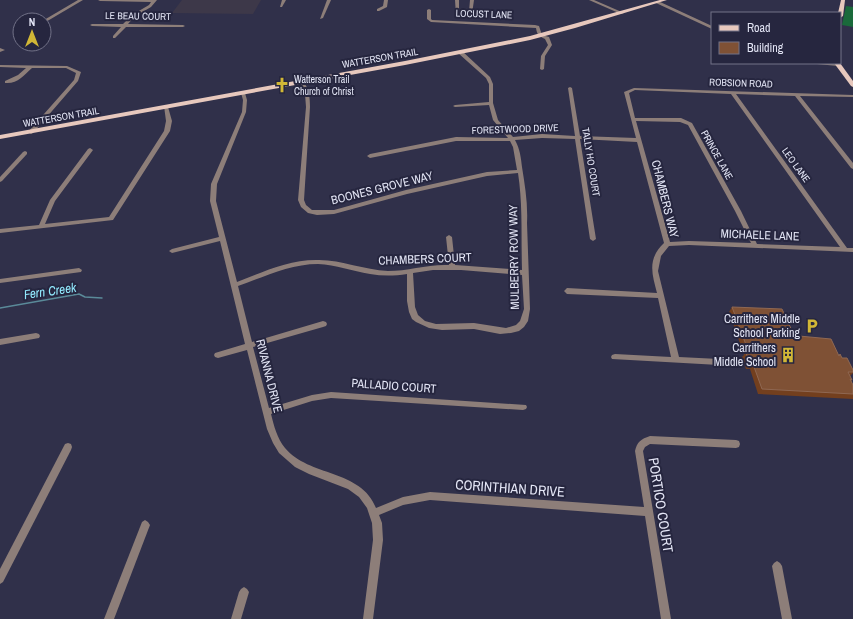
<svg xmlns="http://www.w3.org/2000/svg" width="853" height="619" font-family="'Archivo Narrow',sans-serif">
  <rect width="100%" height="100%" fill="#30304a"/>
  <polygon fill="#3d3849" points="182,0 261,0 253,14 172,13"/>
  <polygon fill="#1a6a3b" points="846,6 853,7 853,27 842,25"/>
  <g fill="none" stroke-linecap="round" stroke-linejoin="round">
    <polyline stroke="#5a8a99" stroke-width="1.5" points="0,308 79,294 85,297 102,298"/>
    <g fill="#8d7e79" fill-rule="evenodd">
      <polygon points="78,0 83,0 44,23 44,20"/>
      <polygon points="98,0 157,0 151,7 134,17 128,24 183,25 185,26 183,27 126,27 115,38 113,38 113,36 121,27 92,26 90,25 92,24 123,24 132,15 149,5 151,2 100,1"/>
      <polygon points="282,0 286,0 282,7 280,7"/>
      <polygon points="327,0 331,0 323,18 320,19"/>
      <polygon points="384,0 388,0 387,7 379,11 377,11 377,9 383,6"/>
      <polygon points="455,0 459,0 459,13 469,12 470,0 474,0 472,14 456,15"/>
      <polygon points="589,0 594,0 624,13 621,14"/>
      <polygon points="656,1 658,1 712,26 712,29 656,3"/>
      <path d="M429 9 431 10V19L432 20 535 25 539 26 542 35 549 37 552 45 545 56 544 69 542 70 540 69 541 56 548 45 545 39C539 36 537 35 536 28L431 22 427 19V10Z"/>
      <polygon points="0,48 5,50 0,52"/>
      <path d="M458 51H462L490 77 493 84V103L498 120 513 137 542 134 575 136 568 88 570 87 572 88 580 136 636 138 624 92 634 88 853 95V97L800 96 853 163V169L851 168 795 96 736 94 847 248H853V252L689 245 669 246 661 256 658 271 679 357 719 359 722 360 723 362 722 364 719 365 612 359 611 357 612 355 615 354 671 357 658 298 567 294 564 291 567 288 657 293C652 274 647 259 664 243L637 142 580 139 596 239 593 241 590 239 575 139 542 138 515 140C520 149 521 158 522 167 525 186 528 204 527 223L530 309 528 321 524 327 519 331 511 333 500 334 474 329 442 330 429 328 416 322 412 319 409 312 407 301V274C394 276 382 276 370 274 352 271 336 265 318 264 290 264 264 277 238 286L252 342 323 321 326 322 327 324 326 326 323 327 253 347 269 408 312 395 331 392 526 405 527 407 526 409 523 410 331 398 312 401 271 414C274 426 277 438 285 448 309 477 361 469 376 508L403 497 430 492 644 507 635 451C637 442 641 439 650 436L736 440 739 441 740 444 739 447 736 448 650 444 645 447 643 451 671 619H661L645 516 430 500 403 505 379 515 382 523 383 540 373 619H363L373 540 372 523 367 508 359 497 348 489 309 474 295 467 279 453 273 443 267 429 247 350 218 358 215 357 214 355 215 353 245 344 220 241 172 253 169 251 172 249 219 237 210 201 211 184 242 112 243 100 241 93 243 92 245 93 247 100 246 112 217 184 216 201 237 282C263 272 290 259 319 260 342 260 364 270 388 271 408 271 428 264 449 265L446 237 449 235 452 237 455 265 522 270C521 238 523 205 518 173L487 176 407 194 334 214 317 215 308 213 301 207 298 200 306 107 305 94 300 82 302 81C309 86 310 98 310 107L304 200 306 205 312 210H334L406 190 487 172 517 170 513 147 510 141H456L370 158 367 156 370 154 456 137 508 138 493 120 489 105 455 107 453 106 455 105 489 102V84L486 78 458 53ZM635 90 731 94 840 247 757 244 741 211 692 123 681 118H635L629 93ZM636 121 680 122 688 125 735 211 751 243 689 241 670 242ZM433 270H461L522 275 524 309 520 321 516 325 506 328 474 323 436 324 425 321 418 315 415 307 413 273Z"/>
      <polygon points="815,63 831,63 840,65 838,66 817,64"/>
      <path d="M0 65 67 66 81 72 78 81 33 133 31 134 28 132 29 131 74 80 76 73 66 68H32C23 76 18 84 5 83V81L18 75 26 68 0 67Z"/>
      <polygon points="164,106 168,107 172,121 170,131 113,220 0,233 0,229 39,225 50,200 88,149 90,148 93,150 55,201 45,224 109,217 164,131 166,121"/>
      <polygon points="25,151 27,152 27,154 2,181 0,182 0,177 23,152"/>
      <polygon points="79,268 82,270 81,272 0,283 0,279"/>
      <polygon points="36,333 39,334 40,336 39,338 0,345 0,339"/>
      <polygon points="68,443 71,444 72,447 71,450 3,582 0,584 0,569 65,444"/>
      <polygon points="145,520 148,522 150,525 114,619 104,619 142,522"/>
      <polygon points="777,561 780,563 782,566 792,619 782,619 772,566 774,563"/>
      <polygon points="244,587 247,589 249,592 241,619 231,619 239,592 241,589"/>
    </g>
    <g fill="#e7c8bd" fill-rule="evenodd">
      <polygon points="660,0 667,0 575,28 530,40 405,65 0,139 0,135 405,61 530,36"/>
      <polygon points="841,0 845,0 843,16 840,18 840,13 838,13"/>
      <polygon points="834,63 840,63 853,81 853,87 851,86"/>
    </g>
  </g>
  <polygon fill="#733f1e" points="732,307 793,333 839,356 853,370 853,373 850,376 852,380 851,381 853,385 853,399 758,394 750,369 746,369 742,357 744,355 729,312"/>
  <polygon fill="#7f5135" stroke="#8f6853" points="732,307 782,309 793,333 797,333 799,336 831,339 839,356 840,354 842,358 847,358 853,370 853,372 848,372 852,380 850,379 853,385 853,394 762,389 753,364 750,364 746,353 749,353"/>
  <defs>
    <g id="church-bare" transform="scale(1.2)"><path d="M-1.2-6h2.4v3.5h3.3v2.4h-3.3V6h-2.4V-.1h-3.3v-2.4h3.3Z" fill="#d1b736" stroke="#26263f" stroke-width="2.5" paint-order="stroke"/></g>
    <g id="parking-bare" transform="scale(1.2)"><path d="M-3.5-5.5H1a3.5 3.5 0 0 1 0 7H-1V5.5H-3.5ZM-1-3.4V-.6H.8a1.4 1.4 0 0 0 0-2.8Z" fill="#d1b736" stroke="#26263f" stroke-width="2.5" paint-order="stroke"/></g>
    <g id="building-bare" transform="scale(1.2)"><path d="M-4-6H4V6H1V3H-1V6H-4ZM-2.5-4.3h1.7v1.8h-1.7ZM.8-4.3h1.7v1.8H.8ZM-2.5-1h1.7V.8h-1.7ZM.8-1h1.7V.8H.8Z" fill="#d1b736" stroke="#26263f" stroke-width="2.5" paint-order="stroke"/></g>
  </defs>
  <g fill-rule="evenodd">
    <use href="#church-bare" x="282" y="85"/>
    <use href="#parking-bare" x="812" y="326"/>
    <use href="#building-bare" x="788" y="355"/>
  </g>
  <g text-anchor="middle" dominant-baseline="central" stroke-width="4" stroke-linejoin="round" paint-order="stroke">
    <g font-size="10" fill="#e3e5f5" stroke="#26263f">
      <text transform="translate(484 14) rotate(2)">LOCUST LANE</text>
      <text transform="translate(138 16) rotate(1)">LE BEAU COURT</text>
      <text transform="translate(380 58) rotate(-10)">WATTERSON TRAIL</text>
      <text transform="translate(741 83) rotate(2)">ROBSION ROAD</text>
      <text transform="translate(61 117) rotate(-10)">WATTERSON TRAIL</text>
      <text transform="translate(515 129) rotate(-2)">FORESTWOOD DRIVE</text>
      <text transform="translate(717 155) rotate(61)">PRINCE LANE</text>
      <text transform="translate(591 162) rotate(81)">TALLY HO COURT</text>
      <text transform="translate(796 165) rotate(54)">LEO LANE</text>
    </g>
    <g font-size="10" fill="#e3e5f5" stroke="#26263f" text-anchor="start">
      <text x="294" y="79">Watterson Trail<tspan x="294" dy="12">Church of Christ</tspan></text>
    </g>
    <g font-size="12" fill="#e3e5f5" stroke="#26263f">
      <text transform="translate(382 188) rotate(-14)">BOONES GROVE WAY</text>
      <text transform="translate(665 199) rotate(76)">CHAMBERS WAY</text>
      <text transform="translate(760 235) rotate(2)">MICHAELE LANE</text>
      <text transform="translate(514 257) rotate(-91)">MULBERRY ROW WAY</text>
      <text transform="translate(425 259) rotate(-2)">CHAMBERS COURT</text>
      <text transform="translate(269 376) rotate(76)">RIVANNA DRIVE</text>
      <text transform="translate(394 386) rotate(4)">PALLADIO COURT</text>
    </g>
    <g font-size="12" fill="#e3e5f5" stroke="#26263f" text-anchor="end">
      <text x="800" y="319">Carrithers Middle<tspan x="800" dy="14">School Parking</tspan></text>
      <text x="776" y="348">Carrithers<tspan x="776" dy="14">Middle School</tspan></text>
    </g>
    <g font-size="13" font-style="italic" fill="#91e8fc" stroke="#26263f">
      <text transform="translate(50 291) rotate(-8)">Fern Creek</text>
    </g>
    <g font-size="14" fill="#e3e5f5" stroke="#26263f">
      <text transform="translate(510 488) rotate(4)">CORINTHIAN DRIVE</text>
      <text transform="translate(661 505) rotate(81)">PORTICO COURT</text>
    </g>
  </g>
  <rect x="711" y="12" width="130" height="52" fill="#26263f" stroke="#727288"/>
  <rect x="719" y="25" width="20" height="6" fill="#e7c8bd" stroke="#727288"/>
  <text x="747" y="32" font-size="12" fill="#e3e5f5">Road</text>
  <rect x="719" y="42" width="20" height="12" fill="#7f5135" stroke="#727288"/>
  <text x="747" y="52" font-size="12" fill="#e3e5f5">Building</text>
  <g transform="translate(32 32)"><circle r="19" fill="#26263f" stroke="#727288"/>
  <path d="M0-3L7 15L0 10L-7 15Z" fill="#d1b736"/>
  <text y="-6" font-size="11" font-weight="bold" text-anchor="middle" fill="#e3e5f5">N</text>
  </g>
</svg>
